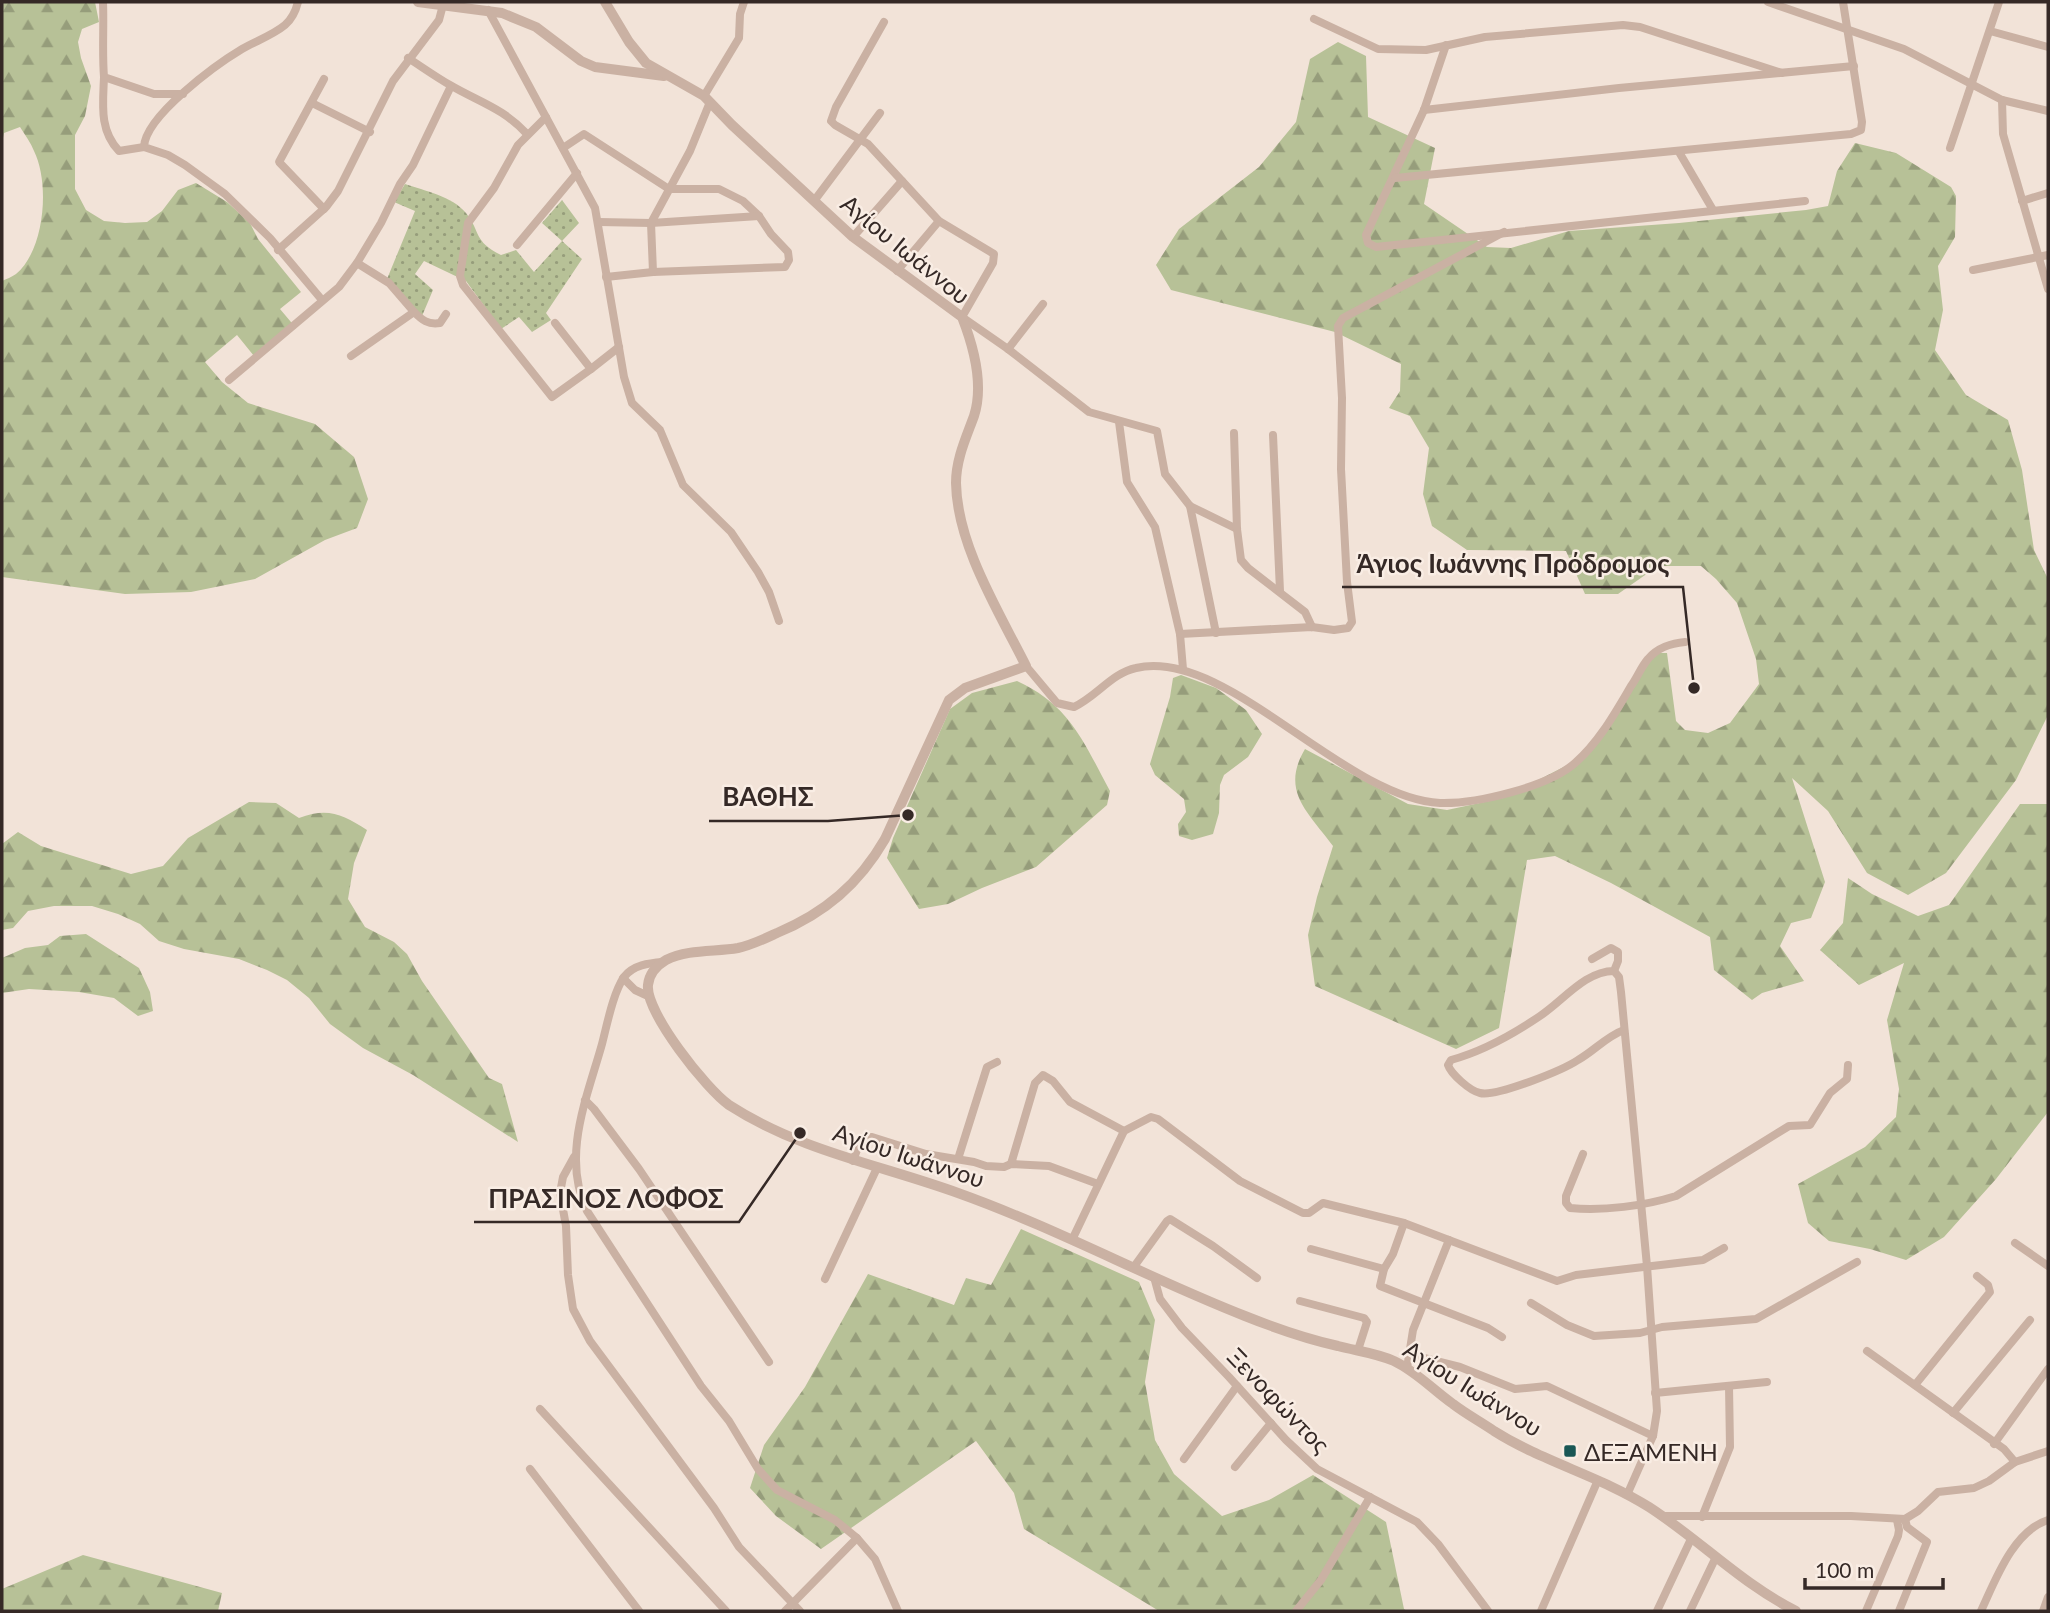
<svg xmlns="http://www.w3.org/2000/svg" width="2050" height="1613" font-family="Lato,sans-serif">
  <defs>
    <pattern id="grass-dots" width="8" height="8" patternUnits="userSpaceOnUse" patternTransform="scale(1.75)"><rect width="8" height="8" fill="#b7c197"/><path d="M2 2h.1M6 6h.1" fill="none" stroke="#969d7b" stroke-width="1.8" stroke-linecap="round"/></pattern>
    <pattern id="forest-firs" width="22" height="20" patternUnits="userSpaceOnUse" patternTransform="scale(1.75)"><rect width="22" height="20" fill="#b7c197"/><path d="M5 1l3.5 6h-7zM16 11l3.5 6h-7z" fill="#969d7b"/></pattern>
  </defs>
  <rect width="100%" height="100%" fill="#f2e3d8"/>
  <path fill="url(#grass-dots)" d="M405 184C425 191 452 196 466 213 481 232 473 241 501 255L516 250 534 272 562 241 542 223 562 200 579 223 562 241 582 259 546 313 551 320 532 332 519 317 501 329 466 281 424 261 415 274 433 290 422 316 387 279 415 211 394 202Z"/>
  <g fill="url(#forest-firs)">
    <path d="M2 2H95L99 22 82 29 78 42 81 58 91 86 85 116 75 135V189L86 210 104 221 125 223 147 222 162 211 178 190 196 183 227 202 250 223 258 239 301 292 280 309 296 328 254 356 237 335 205 362 222 382 248 403 315 424 354 457 368 499 357 528 325 540 255 579 191 592 125 594 2 577V281C6 279 12 277 16 274 45 250 50 183 34 151 31 143 25 135 20 127L4 133 2 143Z"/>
    <path d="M1338 42 1366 56 1368 117 1435 148 1424 204 1487 247 1511 248 1569 231 1679 223 1806 210 1828 206 1837 171 1855 143 1896 153 1951 187 1956 196 1955 237 1938 266 1943 310 1935 350 1966 395 2008 420 2022 470 2034 550 2048 579V715L2016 780 1946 873 1908 895 1867 873 1828 811 1792 778 1825 882 1811 918 1791 923 1780 946 1804 981 1762 993 1752 1000 1714 970 1710 937 1611 883 1555 856 1527 860 1499 1028 1456 1049 1315 986 1308 935 1317 897 1333 846C1308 812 1280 791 1305 749L1408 804 1447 810 1503 798 1587 755 1655 653H1667L1676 721 1685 730 1708 733 1730 723 1759 684 1756 659 1737 603 1716 579 1701 566H1658L1618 594H1585L1566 551 1467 550 1432 526 1423 494 1429 448 1410 416 1389 408 1400 391 1401 364 1335 332 1171 290 1156 265 1179 229 1259 167 1296 122 1310 59Z"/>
    <polygon points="1181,675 1216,688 1246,710 1262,734 1248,757 1224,775 1220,785 1219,813 1213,834 1192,840 1179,836 1178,824 1186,812 1184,799 1155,775 1150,764 1170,697 1173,678"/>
    <path d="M1017 681C1070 705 1084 743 1110 791L1107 805 1036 867 982 888 948 904 919 909 887 858 893 838 950 709 972 693Z"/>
    <path d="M249 802 276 803 299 818C327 807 343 814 367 830L354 863 348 899 365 927 394 942 407 954 422 981 489 1078 502 1084 518 1142 413 1075 363 1048 330 1024 309 998 287 980 267 970 239 959 184 949 159 941 140 924 118 914 92 906H54L28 911 13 928 2 930V844L18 832 41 846 131 874 163 866 188 838Z"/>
    <polygon points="2020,804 2048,804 2048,1112 1996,1179 1944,1237 1906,1260 1870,1249 1829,1241 1808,1223 1798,1184 1865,1147 1896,1117 1899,1089 1887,1020 1904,963 1859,985 1820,950 1843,923 1848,878 1872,894 1918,916 1949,905"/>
    <polygon points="86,934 139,968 150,992 153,1011 138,1016 114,998 79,992 29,989 2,993 2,958 25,948 48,945 60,936"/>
    <polygon points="1021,1229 1139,1282 1155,1320 1145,1382 1155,1440 1174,1474 1222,1516 1269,1500 1313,1475 1386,1522 1404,1609 1407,1611 1159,1611 1024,1529 1014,1493 976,1441 821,1549 776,1516 750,1488 764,1445 805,1387 868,1274 954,1305 966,1278 991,1285"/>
    <polygon points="83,1555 222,1593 218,1611 2,1611 2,1589"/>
  </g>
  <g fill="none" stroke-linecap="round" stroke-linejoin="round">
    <g stroke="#cab1a3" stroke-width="8">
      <path d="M103 2C104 27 102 52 104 77L154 94H183"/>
      <path d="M298 2C296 10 292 19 285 25 273 35 256 41 242 49 217 64 145 116 144 147L168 155 185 165 225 194 270 238 322 300"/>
      <polyline points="1768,2 1904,49 2002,100 2048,111"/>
      <polyline points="488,10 595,208 624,377 632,403 660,430 683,485 731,532 758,572 769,592 779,621"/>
      <polyline points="1314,19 1378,49 1426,50 1485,37 1623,25 1640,27 1782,73"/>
      <polyline points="884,22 836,107 831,121 835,125 868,144 939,221 994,254 993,263 962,317 1008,349 1089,412 1157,431 1165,474 1190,506 1237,529"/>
      <polyline points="1990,31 2048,47"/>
      <polyline points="1446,45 1424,110 1366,235 1368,243 1376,247 1805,201"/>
      <path d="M408 58C422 67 436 77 450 85 479 102 503 108 527 134"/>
      <path d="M104 77C103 104 99 130 119 151L144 147"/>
      <polyline points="704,96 739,38 740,14 744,2"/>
      <polyline points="2002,100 2003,134 2048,289"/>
      <polyline points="312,103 370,132"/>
      <polyline points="1424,110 1619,88 1854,66"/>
      <polyline points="546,117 518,145 494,188 468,223 460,276 463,285 552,397 591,369 555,323"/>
      <polyline points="563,148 584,134 669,189 719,189 743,201 759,216 771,234 788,252 789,260 785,267 653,272 606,277"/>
      <polyline points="1950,148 1999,2"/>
      <polyline points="1679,152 1713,210"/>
      <polyline points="1395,178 1851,134 1861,130 1862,122 1843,2"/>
      <polyline points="814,201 880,113"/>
      <polyline points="2022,201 2048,193"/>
      <polyline points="324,209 279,162 324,79"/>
      <polyline points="599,222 651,223 759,216"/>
      <polyline points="853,237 902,181"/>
      <polyline points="517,245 577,173"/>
      <polyline points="278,250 326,207 338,191 393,81 439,20 443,5"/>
      <polyline points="1973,270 2048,255"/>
      <polyline points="897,271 939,221"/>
      <polyline points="653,272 651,223 690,151 710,102"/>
      <path d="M414 312C422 320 428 325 440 323L446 314"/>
      <polyline points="1008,349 1043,304"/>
      <polyline points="351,356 414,312 389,283 357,263"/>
      <polyline points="591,369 619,347"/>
      <polyline points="229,380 339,287 357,263 381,223 400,184 413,165 451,86"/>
      <polyline points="1119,422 1127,482 1155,527 1180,634 1183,669"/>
      <polyline points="1234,433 1237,529 1241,560 1248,568 1305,612 1312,627"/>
      <polyline points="1273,435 1280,591"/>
      <polyline points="1190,506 1216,633"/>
      <polyline points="1180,634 1312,627 1334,630 1348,628 1352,622 1347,582 1341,469 1342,398 1338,326 1343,318 1504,232"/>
      <path d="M1026 666 1057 703 1074 707C1096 697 1112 673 1136 668 1226 647 1343 798 1440 803 1476 804 1548 787 1575 763 1599 742 1615 713 1631 686 1637 678 1641 667 1648 659 1657 648 1672 643 1685 642"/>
      <path d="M1592 959 1611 948 1618 952V961L1614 971C1585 971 1563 1001 1540 1016 1512 1035 1484 1051 1451 1060L1448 1065C1451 1074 1470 1091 1480 1093 1497 1097 1563 1070 1578 1060 1594 1051 1607 1036 1624 1030"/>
      <path d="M663 962C649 963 633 965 624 977 613 993 607 1025 602 1044 587 1098 561 1156 587 1211L701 1386 729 1421 758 1469 777 1490 835 1520 857 1538 875 1559 898 1611"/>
      <polyline points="1614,971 1619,977 1621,992 1647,1266 1657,1411 1653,1436 1627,1495"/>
      <polyline points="623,978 635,990 648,996"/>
      <polyline points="585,1100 594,1109 639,1169 769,1362"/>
      <path d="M1583 1154 1566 1196V1203L1570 1208C1604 1211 1644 1206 1676 1196L1789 1126 1810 1125 1830 1093 1847 1079 1848 1065"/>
      <polyline points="574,1157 563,1177 560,1193 566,1226 568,1275 573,1309 590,1341 714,1508 739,1547 800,1611"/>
      <polyline points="958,1159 987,1067 997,1062"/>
      <polyline points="853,1161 861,1139 872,1137 926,1154 974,1162 986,1166 1004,1167 1011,1164 1049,1166 1098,1184"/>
      <polyline points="1011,1164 1035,1083 1043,1075 1053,1081 1070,1102 1124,1131"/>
      <polyline points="1404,1223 1393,1254 1384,1269 1380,1286 1488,1328 1502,1337"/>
      <polyline points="1072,1240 1124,1131 1151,1117 1158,1119 1240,1181 1303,1213 1309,1213 1323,1203 1404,1223 1557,1281 1576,1275 1703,1260 1724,1248"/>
      <polyline points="2015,1243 2048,1266"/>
      <polyline points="1311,1249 1384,1269"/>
      <polyline points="1133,1268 1167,1221 1170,1219 1213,1246 1257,1278"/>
      <polyline points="1154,1277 1160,1299 1182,1328 1229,1377 1286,1440 1317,1469 1417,1522 1438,1544 1488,1611"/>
      <polyline points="825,1279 877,1168"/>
      <polyline points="1300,1301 1364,1318 1367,1322 1358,1350"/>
      <polyline points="1531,1303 1567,1325 1594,1336 1640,1333 1662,1327 1756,1319 1857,1262"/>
      <polyline points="1867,1351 2004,1449 2015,1462"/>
      <polyline points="1408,1354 1460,1367 1515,1389 1547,1386 1653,1436"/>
      <polyline points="1407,1368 1413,1330 1449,1240"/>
      <polyline points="1915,1385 1990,1292 1988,1285 1977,1276"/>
      <polyline points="1655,1393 1767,1382"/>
      <polyline points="540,1409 726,1611"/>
      <polyline points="1953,1413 2030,1320"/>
      <polyline points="1994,1444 2048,1369"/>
      <polyline points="1184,1459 1237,1386"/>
      <polyline points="1235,1467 1271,1423"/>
      <polyline points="530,1469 639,1611"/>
      <polyline points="1663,1516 1851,1516 1905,1519 1918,1511 1938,1492 1974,1488 1989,1481 2015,1462 2048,1451"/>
      <polyline points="1702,1517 1730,1447 1729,1386"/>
      <polyline points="785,1611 857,1538"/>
      <polyline points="1296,1611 1321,1580 1370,1497"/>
      <polyline points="1541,1611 1598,1480"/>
      <polyline points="1657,1611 1691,1539"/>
      <polyline points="1690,1611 1715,1559"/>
      <polyline points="1866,1611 1898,1536 1899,1530 1897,1520"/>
      <polyline points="1899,1611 1927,1542 1907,1527 1905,1519"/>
      <path d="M1981 1611C1995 1581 2013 1531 2048 1520"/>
      <polyline points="2043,1611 2048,1597"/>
    </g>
    <g stroke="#cab1a3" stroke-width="10">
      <polyline points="418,2 502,13 536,27 581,61 595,67 664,76"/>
      <path d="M605 2 629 42 646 63 704 96 732 125 853 237 962 317C973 345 984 385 974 416 966 438 956 459 956 483 957 545 999 612 1026 666L965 688 949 700 885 839C859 884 825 913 777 933 764 939 752 945 738 948 715 952 688 949 666 960 656 966 649 974 648 985 645 1012 707 1090 729 1105 800 1151 881 1165 958 1193 1056 1228 1148 1278 1245 1316 1275 1328 1307 1339 1338 1346 1357 1351 1376 1353 1394 1361 1417 1372 1433 1390 1453 1404 1466 1414 1481 1422 1494 1431 1543 1462 1600 1476 1649 1507 1700 1540 1742 1584 1796 1611"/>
    </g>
  </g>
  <rect fill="#1a5755" stroke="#f9ede4" stroke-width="2.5" x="1563" y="1444" width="14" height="14" rx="3.5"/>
  <g text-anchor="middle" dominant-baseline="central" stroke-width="5" stroke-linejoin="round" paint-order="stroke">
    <g font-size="24" fill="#352926" stroke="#f9ede4">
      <text transform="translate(906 249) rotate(39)">Αγίου Ιωάννου</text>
      <text transform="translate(909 1155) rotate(18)">Αγίου Ιωάννου</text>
      <text transform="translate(1473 1388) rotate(32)">Αγίου Ιωάννου</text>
      <text transform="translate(1279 1400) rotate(46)">Ξενοφώντος</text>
    </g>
    <g font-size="24" fill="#352926" stroke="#f9ede4" text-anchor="start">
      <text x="1584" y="1451">ΔΕΞΑΜΕΝΗ</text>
    </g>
  </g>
  <path fill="none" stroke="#352926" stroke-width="2.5" d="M1694 688L1683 587H1342M908 815L828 821H709M800 1133L739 1222H474"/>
  <g fill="#352926" stroke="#f9ede4" stroke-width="2.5">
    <circle cx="1694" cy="688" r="7"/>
    <circle cx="908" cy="815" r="7"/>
    <circle cx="800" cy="1133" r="7"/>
  </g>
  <g font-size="26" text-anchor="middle" font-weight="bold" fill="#352926" stroke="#f9ede4" stroke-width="5" stroke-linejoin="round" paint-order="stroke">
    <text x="1513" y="573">Άγιος Ιωάννης Πρόδρομος</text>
    <text x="768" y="806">ΒΑΘΗΣ</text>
    <text x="606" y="1208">ΠΡΑΣΙΝΟΣ ΛΟΦΟΣ</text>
  </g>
  <rect width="2050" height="1613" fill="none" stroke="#352926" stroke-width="7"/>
  <path d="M1805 1578v10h138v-10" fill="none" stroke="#352926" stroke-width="3.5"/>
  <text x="1815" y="1578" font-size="21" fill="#352926" stroke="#f9ede4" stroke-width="5" paint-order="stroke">100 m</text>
</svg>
